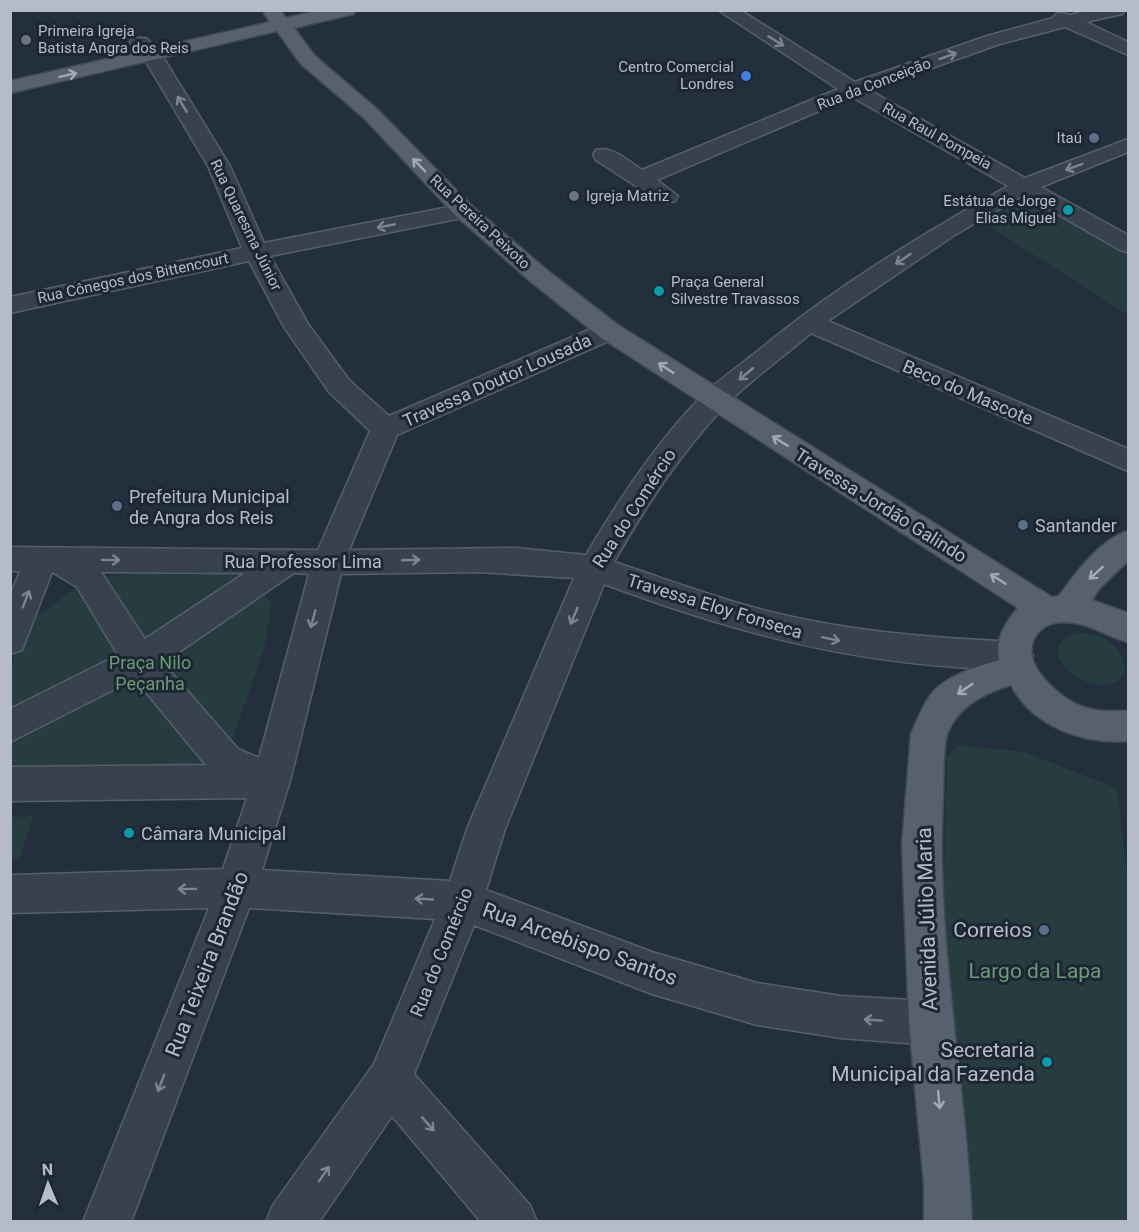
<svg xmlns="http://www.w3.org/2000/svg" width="1139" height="1232" font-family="Roboto,sans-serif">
  <rect width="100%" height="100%" fill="#242f3e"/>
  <g fill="#263c3f">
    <polygon points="1040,193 1128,247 1128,315 981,221"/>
    <polygon points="250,570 271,604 265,645 225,761 180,772 11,771 10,667 28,619 48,609 88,578 146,573"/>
    <path d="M1076 633C1087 633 1098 634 1108 640 1125 651 1135 680 1108 685 1078 690 1033 648 1076 633Z"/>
    <polygon points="958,745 1024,752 1117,788 1128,887 1128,1221 960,1221 940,1043 947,757"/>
    <polygon points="33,816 20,858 11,859 11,817"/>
  </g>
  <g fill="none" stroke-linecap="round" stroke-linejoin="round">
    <g stroke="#565f6c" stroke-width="3">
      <path id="minor" d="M718 10H740L855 82 987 36 1053 18 1056 14 1062 13 1070 15 1089 10H1125L1122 14 1086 22 1128 42V55L1065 27 1000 44 869 90 1025 178 1128 139V152L1041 187 1128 235V252L1120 250 1024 195 953 236 828 321 1128 449V471L811 333C782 358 749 381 723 408 680 454 645 507 614 562 666 579 718 599 771 612 851 632 934 638 1016 642L1028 646 1033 656 1028 666C1006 674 979 668 955 667 828 658 723 628 604 584L505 829 486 890 652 952 757 983 841 996 931 1001 946 1008 953 1023 946 1038 931 1045 841 1038 757 1025 652 994 474 925 414 1074 530 1205 537 1222H481L392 1116 319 1222H266L273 1205 374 1064 435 919 249 908 131 1222H83L209 908 10 913V875L223 869 247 798 10 801V767L206 765 135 679 10 742V709L118 655 77 587 52 572 22 650 10 654V596L20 571H10V547L318 550 370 431 329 392 284 327 249 261 10 313V297L242 248 208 166 145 60 130 42 132 38H146L163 57 230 166 264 243 464 204 472 206 476 211 472 216 270 256 308 324 349 380 389 416 600 325 609 323 618 325 622 331 618 337 397 435 349 550 516 548 586 555C620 498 657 441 704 394 719 380 737 367 754 354 832 289 919 236 1008 186L852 97 657 180 678 196 675 201 667 203 659 201 596 160 593 155 596 150C613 146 628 161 642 170L838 89ZM101 572 245 573 145 639ZM478 572 574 578 467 829 450 881 262 870 290 781 341 574ZM294 573 309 574 259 758 238 749 163 663Z"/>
    </g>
    <g stroke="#414a57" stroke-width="3">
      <path id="major" d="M266 10H280L286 18 321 10H356L353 14 294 28 315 56 378 110 472 206 548 271 618 325 1052 597 1059 596C1074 574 1102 538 1128 531V561L1099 589 1092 600 1128 613V642C1104 636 1092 623 1064 622 1040 622 1024 642 1035 665 1044 683 1065 700 1083 707 1098 712 1113 711 1128 711V741C1084 745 1032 726 1011 685 984 693 959 706 948 732 942 747 944 778 943 796 935 938 966 1079 972 1222H924V1184L909 1023 902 845 911 734C917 721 923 703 933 692 948 675 978 666 999 660 995 640 1005 622 1018 608L600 337 530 281 456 216 364 118 301 64 277 31 10 93V81L270 22 264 13Z"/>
    </g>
    <use href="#minor" fill="#38414e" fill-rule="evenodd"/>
    <use href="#major" fill="#56606e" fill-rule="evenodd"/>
  </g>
  <defs><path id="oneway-shaft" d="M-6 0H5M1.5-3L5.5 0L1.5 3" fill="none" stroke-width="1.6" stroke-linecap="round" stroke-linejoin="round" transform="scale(1.5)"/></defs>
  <g stroke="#7c8592">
    <use href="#oneway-shaft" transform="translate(776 41) rotate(32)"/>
    <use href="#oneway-shaft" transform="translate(948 56) rotate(-20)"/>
    <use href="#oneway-shaft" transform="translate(182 104) rotate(-121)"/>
    <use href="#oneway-shaft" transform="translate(1074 167) rotate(159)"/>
    <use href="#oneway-shaft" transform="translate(386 226) rotate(169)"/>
    <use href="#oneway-shaft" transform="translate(903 259) rotate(146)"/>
    <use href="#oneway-shaft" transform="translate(746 374) rotate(140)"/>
    <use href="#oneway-shaft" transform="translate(111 560) rotate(1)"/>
    <use href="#oneway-shaft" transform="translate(411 560) rotate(-2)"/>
    <use href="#oneway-shaft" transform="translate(26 599) rotate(-69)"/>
    <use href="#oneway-shaft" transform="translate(574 616) rotate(113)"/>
    <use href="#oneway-shaft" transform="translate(313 619) rotate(105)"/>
    <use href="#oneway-shaft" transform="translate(831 639) rotate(12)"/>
    <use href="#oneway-shaft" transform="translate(187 889) rotate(179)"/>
    <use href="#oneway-shaft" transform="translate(424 899) rotate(-177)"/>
    <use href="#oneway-shaft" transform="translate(873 1020) rotate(-176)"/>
    <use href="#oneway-shaft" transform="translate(161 1083) rotate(111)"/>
    <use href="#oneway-shaft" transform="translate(428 1124) rotate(49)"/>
    <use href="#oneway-shaft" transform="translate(324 1174) rotate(-55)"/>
  </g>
  <g stroke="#a1aab7">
    <use href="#oneway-shaft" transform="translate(68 75) rotate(-12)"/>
    <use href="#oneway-shaft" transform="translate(419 165) rotate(-134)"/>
    <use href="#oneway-shaft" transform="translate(666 368) rotate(-147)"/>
    <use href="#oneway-shaft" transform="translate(780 441) rotate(-148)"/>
    <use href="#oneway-shaft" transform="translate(1096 573) rotate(138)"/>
    <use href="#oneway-shaft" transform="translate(998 579) rotate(-148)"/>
    <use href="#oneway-shaft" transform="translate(965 689) rotate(145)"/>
    <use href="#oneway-shaft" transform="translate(939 1100) rotate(84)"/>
  </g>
  <g fill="#6b7280" stroke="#1d2633" stroke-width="2">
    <circle cx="26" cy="40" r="6"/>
    <circle cx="574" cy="196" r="6"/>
  </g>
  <circle fill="#3f7fe0" stroke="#1d2633" stroke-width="2" cx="746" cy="76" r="6"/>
  <g fill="#5c6f8a" stroke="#1d2633" stroke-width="2">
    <circle cx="1094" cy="138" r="6"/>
    <circle cx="117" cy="506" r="6"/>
    <circle cx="1023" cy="525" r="6"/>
    <circle cx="1044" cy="930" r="6"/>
  </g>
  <g fill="#0f9aa8" stroke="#1d2633" stroke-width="2">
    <circle cx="1068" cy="210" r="6"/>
    <circle cx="659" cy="291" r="6"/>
    <circle cx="129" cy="833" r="6"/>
    <circle cx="1047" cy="1062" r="6"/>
  </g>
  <g text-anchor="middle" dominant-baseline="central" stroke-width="6" stroke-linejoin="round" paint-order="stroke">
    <g font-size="15" fill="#b4bcc9" stroke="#1d2633" text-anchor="start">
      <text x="38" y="31">Primeira Igreja<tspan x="38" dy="17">Batista Angra dos Reis</tspan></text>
      <text x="734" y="67" text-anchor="end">Centro Comercial<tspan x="734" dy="17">Londres</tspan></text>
      <text x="1082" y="138" text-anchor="end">Itaú</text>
      <text x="586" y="196">Igreja Matriz</text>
      <text x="1056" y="201" text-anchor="end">Estátua de Jorge<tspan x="1056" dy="17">Elias Miguel</tspan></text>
      <text x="671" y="282">Praça General<tspan x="671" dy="17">Silvestre Travassos</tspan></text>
    </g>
    <g font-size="15" fill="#b4bcc9" stroke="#1d2633">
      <text transform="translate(874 84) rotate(-21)">Rua da Conceição</text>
      <text transform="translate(937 136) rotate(29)">Rua Raul Pompeia</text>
      <text transform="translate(480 222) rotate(43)">Rua Pereira Peixoto</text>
      <text transform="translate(246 225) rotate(64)">Rua Quaresma Júnior</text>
      <text transform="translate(133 278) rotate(-12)">Rua Cônegos dos Bittencourt</text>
    </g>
    <g font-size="18" fill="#b4bcc9" stroke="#1d2633">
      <text transform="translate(497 380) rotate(-24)">Travessa Doutor Lousada</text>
      <text transform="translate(968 392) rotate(23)">Beco do Mascote</text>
      <text transform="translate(881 505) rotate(32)">Travessa Jordão Galindo</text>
      <text transform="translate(634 508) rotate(-57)">Rua do Comércio</text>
      <text x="303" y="561">Rua Professor Lima</text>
      <text transform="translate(715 606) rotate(17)">Travessa Eloy Fonseca</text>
      <text transform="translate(441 952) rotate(-68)">Rua do Comércio</text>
    </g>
    <g font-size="18" fill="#b4bcc9" stroke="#1d2633" text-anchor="start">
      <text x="129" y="496">Prefeitura Municipal<tspan x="129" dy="21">de Angra dos Reis</tspan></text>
      <text x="1035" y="525">Santander</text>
      <text x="141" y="833">Câmara Municipal</text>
    </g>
    <g font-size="18" fill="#6b9a76" stroke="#1d2633">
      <text x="150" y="662">Praça Nilo<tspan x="150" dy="21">Peçanha</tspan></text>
    </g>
    <g font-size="21" fill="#b4bcc9" stroke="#1d2633">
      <text transform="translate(927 919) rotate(-92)">Avenida Júlio Maria</text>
      <text transform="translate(580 944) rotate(20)">Rua Arcebispo Santos</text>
      <text transform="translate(207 964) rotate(-69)">Rua Teixeira Brandão</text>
    </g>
    <g font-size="21" fill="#b4bcc9" stroke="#1d2633" text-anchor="end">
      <text x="1032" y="930">Correios</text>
      <text x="1035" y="1050">Secretaria<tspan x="1035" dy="24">Municipal da Fazenda</tspan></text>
    </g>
    <g font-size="21" fill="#6b9a76" stroke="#1d2633">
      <text x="1035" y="971">Largo da Lapa</text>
    </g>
  </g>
  <rect width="1139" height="1232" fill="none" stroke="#b4bcc9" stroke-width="24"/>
  <g transform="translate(48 1184) rotate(358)" stroke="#1d2633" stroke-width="4.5" paint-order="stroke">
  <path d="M0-4.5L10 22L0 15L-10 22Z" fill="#b4bcc9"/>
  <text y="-9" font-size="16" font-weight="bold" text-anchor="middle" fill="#b4bcc9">N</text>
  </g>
</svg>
